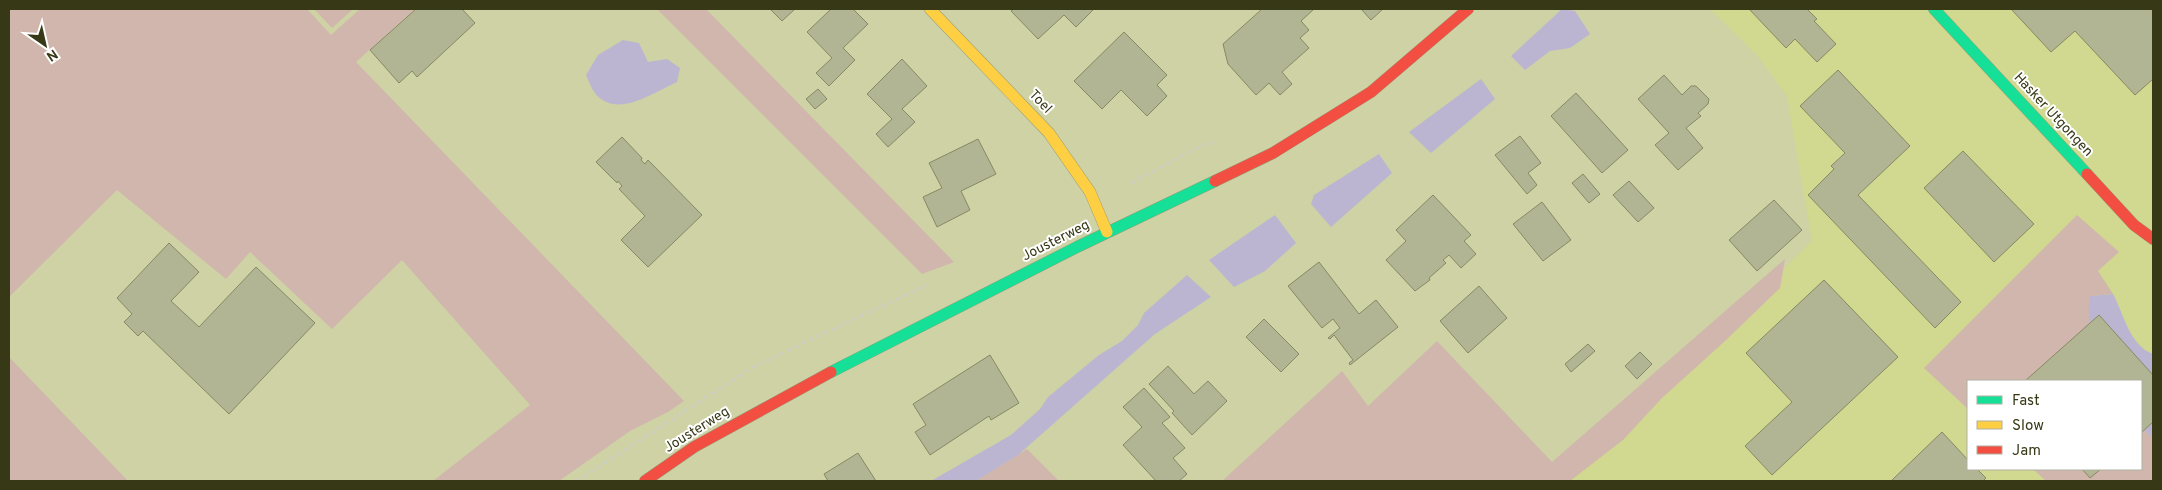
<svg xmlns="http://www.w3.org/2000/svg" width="2162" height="490" font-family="Overpass,sans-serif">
  <rect width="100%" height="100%" fill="#ced2a4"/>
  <path fill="#d1d88f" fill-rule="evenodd" d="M1710 9H2153V481H1536L1655 395 1812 241 1787 96 1757 55ZM1968 381H2141V469H1968Z"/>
  <g fill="#d0b6ac">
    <polygon points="9,9 307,9 331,35 360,9 415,9 356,62 684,401 668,412 630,431 559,481 433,481 530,405 402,260 332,329 250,252 226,279 117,190 9,297"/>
    <polygon points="314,9 353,9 332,28"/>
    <polygon points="657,9 706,9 954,262 922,274"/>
    <polygon points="2077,215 2119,252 2098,271 2113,294 2090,296 2113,365 2121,381 1968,381 1968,409 1924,368"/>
    <polygon points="1785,259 1780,288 1725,341 1662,398 1623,440 1570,481 1222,481 1342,371 1368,406 1437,341 1552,462"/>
    <polygon points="9,357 128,481 9,481"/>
    <polygon points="2141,427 2153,438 2153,481 2046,481 2033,469 2141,469"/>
    <polygon points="1027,449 1059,481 976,481"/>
  </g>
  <g fill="#bbb5d2">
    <polygon points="1562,9 1575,11 1590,34 1570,48 1550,51 1525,70 1511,56"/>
    <path d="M623 40 639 43 648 62 667 59 680 68 677 82C654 92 616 120 595 93 591 88 589 81 586 75L598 55Z"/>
    <polygon points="1481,79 1495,99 1431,153 1409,132"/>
    <polygon points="1379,154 1392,173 1331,227 1311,204 1314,195"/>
    <polygon points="1275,215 1296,243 1265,271 1234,287 1209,260"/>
    <polygon points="1187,275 1211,297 1155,334 1018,455 976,481 931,481 1011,435 1040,409 1048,397 1099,355 1122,341 1138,325 1144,313"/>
    <path d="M2113 294C2124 314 2129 345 2153 354V438L2141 427V381H2121C2104 347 2083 338 2090 296Z"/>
  </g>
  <g fill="#b2b594" stroke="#868962">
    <polygon points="416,9 462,9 475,23 417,77 412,71 399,83 370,50"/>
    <polygon points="770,9 795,9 782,21"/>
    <polygon points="831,9 853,9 868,24 843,48 855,60 829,86 816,73 832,58 807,32"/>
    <polygon points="1014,9 1094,9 1076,27 1064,15 1038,39 1011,11"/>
    <polygon points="1262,9 1314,9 1301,21 1309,30 1300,38 1309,48 1282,72 1292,84 1280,95 1269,83 1256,95 1228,64 1223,44"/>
    <polygon points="1361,9 1383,9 1371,20"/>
    <polygon points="1749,9 1807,9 1817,19 1814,21 1836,44 1817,62 1795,39 1786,48"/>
    <polygon points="2011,9 2153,9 2153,79 2135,95 2075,31 2051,52"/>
    <polygon points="1124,32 1167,75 1157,85 1167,96 1147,116 1121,90 1102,109 1074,81"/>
    <polygon points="902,59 927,86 902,109 915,122 888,147 876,134 892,119 867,94"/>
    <polygon points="1838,70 1910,146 1858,195 1961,302 1935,328 1808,195 1834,169 1831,166 1845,153 1800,106"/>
    <polygon points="1664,75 1682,95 1691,86 1696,86 1709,99 1708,104 1698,113 1701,116 1686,128 1703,148 1678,170 1655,145 1669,133 1638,99"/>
    <polygon points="818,89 827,99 815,109 806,99"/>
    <polygon points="1576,93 1628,150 1602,173 1551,116"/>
    <polygon points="1520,136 1541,163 1528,173 1537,185 1527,194 1495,155"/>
    <polygon points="622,137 642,158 641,160 645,164 648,160 702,215 648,267 621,240 645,216 619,189 622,186 618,181 617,183 596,162"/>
    <polygon points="978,139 996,174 961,191 970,210 937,227 923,197 942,188 929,163"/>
    <polygon points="1963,151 2034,224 1994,262 1924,188"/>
    <polygon points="1583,174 1600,194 1589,203 1572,183"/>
    <polygon points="1629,181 1654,208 1638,222 1613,195"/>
    <polygon points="1433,195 1471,235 1464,241 1476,254 1461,268 1449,255 1443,260 1446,263 1429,278 1430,280 1415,291 1386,260 1406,241 1396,230"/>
    <polygon points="1774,200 1802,230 1757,271 1729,240"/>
    <polygon points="1542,202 1571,240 1543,261 1513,224"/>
    <polygon points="169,243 199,272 171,301 199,327 256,267 315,323 229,414 143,331 138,336 124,322 132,314 117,298"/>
    <polygon points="1319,262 1359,314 1376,300 1398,327 1350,365 1349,363 1353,360 1334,335 1330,339 1328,338 1340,328 1333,319 1322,328 1288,286"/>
    <polygon points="1824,280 1898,357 1772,475 1745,446 1792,402 1746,353"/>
    <polygon points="1479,286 1507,318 1468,353 1440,321"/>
    <polygon points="2099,315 2153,375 2153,422 2141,433 2141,381 2025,381"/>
    <polygon points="1264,319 1299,354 1281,372 1246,337"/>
    <polygon points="1588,344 1595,351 1571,372 1565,364"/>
    <polygon points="1640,352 1652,364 1637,379 1625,366"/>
    <polygon points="990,355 1019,403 991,420 989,416 930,455 915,432 926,425 913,404"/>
    <polygon points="1168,366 1194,394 1208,381 1227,401 1192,435 1172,413 1174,411 1149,384"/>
    <polygon points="1144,388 1170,417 1162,423 1185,448 1173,458 1187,474 1179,481 1156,481 1123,445 1142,427 1123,407"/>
    <polygon points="1942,432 1968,460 1968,469 1977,469 1986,478 1983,481 1891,481"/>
    <polygon points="858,453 876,481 828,481 824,474"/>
    <polygon points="2082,469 2101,469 2090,478"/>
  </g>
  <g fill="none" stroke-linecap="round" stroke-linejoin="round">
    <g stroke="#999c77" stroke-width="12">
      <g id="fast">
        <polyline points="1934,9 2087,174"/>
        <polyline points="831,372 1077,247 1215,181"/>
      </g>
    </g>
    <g stroke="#999c77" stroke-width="12">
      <polyline id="slow" points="930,9 1049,133 1090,192 1107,232"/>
    </g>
    <g stroke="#999c77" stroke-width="12">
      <g id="jam">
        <polyline points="2087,174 2134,225 2153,239"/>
        <polyline points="1215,181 1273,153 1371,92 1468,9"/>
        <polyline points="645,481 694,447 831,372"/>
      </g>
    </g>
    <g stroke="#cecfc0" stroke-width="3" stroke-dasharray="4 4" stroke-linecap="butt">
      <polyline points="1131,183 1206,143 1215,144"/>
      <polyline points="577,481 753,367 927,285"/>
    </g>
    <use href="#fast" stroke="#16e098" stroke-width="11"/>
    <use href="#slow" stroke="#ffcf43" stroke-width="11"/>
    <use href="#jam" stroke="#f24e42" stroke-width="11"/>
  </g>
  <g text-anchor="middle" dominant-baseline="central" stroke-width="4" stroke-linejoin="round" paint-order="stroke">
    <g font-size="14" fill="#373916" stroke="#fff">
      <text transform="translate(1040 102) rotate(46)">Toel</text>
      <text transform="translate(2053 115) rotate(47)">Hasker Utgongen</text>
      <text transform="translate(1056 241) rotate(-27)">Jousterweg</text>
      <text transform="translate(697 430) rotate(-32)">Jousterweg</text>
    </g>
  </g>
  <rect width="2162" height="490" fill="none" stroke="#373916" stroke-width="20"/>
  <rect x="1967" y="380" width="175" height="90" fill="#ffffff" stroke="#afb0a2"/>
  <rect x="1977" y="396" width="25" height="8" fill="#16e098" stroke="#afb0a2"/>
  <text x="2012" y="405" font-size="15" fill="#373916">Fast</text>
  <rect x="1977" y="421" width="25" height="8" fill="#ffcf43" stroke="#afb0a2"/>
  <text x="2012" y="430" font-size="15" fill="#373916">Slow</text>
  <rect x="1977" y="446" width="25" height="8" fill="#f24e42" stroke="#afb0a2"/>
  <text x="2012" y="455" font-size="15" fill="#373916">Jam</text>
  <g transform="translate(45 45) rotate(146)" stroke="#ffffff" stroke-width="4" paint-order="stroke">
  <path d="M0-4L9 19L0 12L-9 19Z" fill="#373916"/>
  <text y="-8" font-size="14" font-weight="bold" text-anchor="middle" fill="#373916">N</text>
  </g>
</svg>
